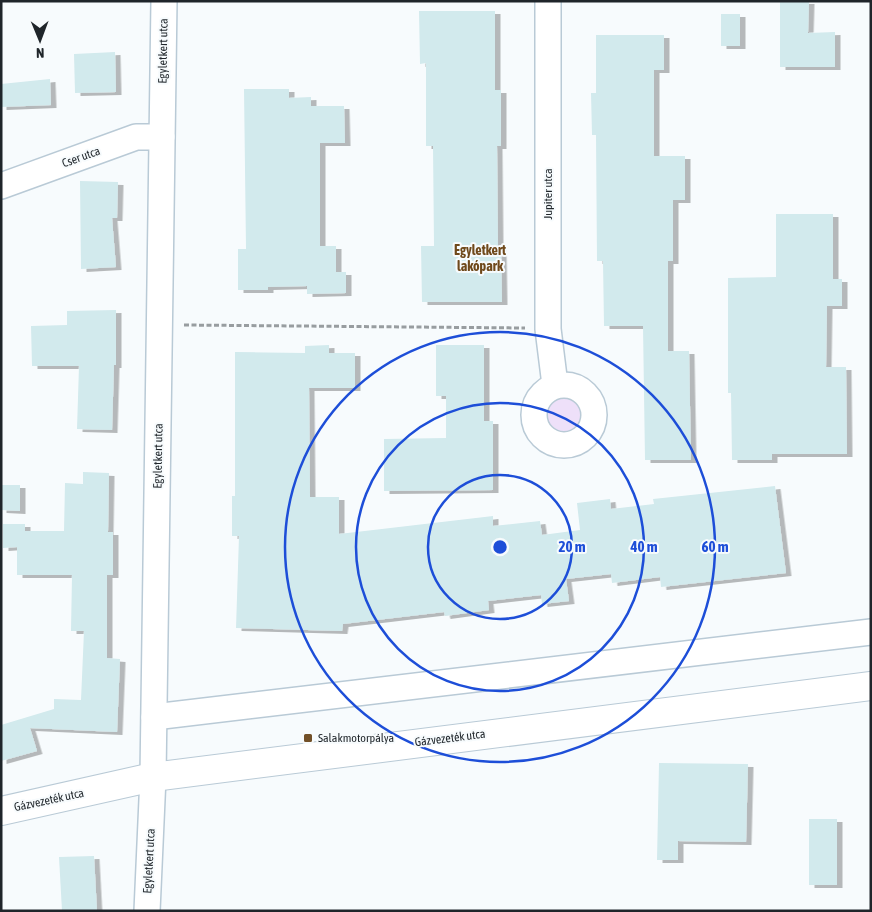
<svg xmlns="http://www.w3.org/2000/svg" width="872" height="912" font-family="'Asap Condensed',sans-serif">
  <defs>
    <filter id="shadow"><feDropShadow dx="5.5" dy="3" stdDeviation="0" flood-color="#0004"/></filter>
  </defs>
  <rect width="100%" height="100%" fill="#f7fbfd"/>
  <circle fill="#eee0f9" cx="564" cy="415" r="21"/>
  <g fill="#d2eaed" filter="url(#shadow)">
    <polygon points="780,1 809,1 808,33 835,32 835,67 780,67"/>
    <polygon points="419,11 495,11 495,90 501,90 501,146 497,146 498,246 501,246 502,302 422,302 421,246 434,246 433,146 426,146 426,63 420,64"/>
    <rect x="721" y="14" width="19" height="32"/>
    <polygon points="596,35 664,35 664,70 654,70 654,156 685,156 685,200 673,200 673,261 668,261 668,351 689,351 691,460 645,460 643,326 604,326 603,261 597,261 596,135 592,135 591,93 596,93"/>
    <polygon points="115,52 116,92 75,93 74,54"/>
    <polygon points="50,79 51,105 1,107 1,84"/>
    <polygon points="244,89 289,89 289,98 311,97 311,106 344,106 345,143 320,143 320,246 336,246 336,272 346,272 346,293 307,294 307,286 268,287 268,290 238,290 238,249 246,249"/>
    <polygon points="80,181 118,182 117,218 112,218 116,267 81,269"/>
    <polygon points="776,214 833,214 833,279 842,279 842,306 827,306 826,367 846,367 847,454 772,454 772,460 732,460 731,393 728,393 728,278 776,277"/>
    <polygon points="116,310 116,365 114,365 112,430 77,429 79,366 32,366 31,326 67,325 67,311"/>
    <polygon points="329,345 329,353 355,353 355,388 309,388 310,497 339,497 339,534 493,516 493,526 540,521 542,535 580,530 577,503 610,499 611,509 654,504 653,499 775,486 786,573 661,587 660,577 612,583 611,574 566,579 569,601 542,604 541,595 488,601 489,610 445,616 444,612 343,624 342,631 236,628 239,536 232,536 232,496 235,496 235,352 305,353 305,346"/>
    <polygon points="436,345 484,345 484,421 493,421 493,490 384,491 384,439 446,438 446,396 436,396"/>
    <polygon points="83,472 109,473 108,532 113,532 113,575 107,575 107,658 120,659 117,732 30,728 37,751 1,761 1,725 54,709 54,699 81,700 84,631 71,631 72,575 17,575 17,547 3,548 3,524 25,524 25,531 64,531 65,483 83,484"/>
    <polygon points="1,485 20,485 20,511 1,510"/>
    <polygon points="659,763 748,764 746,842 678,841 678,860 657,860"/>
    <rect x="809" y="819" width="28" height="66"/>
    <polygon points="94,856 97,911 62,911 59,857"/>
  </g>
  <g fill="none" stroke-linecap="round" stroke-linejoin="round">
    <g stroke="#b9cad6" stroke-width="28">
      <g id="minor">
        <polyline points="548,1 548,329 555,385"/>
        <polyline points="1,186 136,137 162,137"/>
        <circle cx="564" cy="415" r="30"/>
        <polyline points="154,717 871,632"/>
        <polyline points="147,911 153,777 164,1"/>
      </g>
    </g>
    <g stroke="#b9cad6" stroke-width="30">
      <polyline id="tertiary" points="1,811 153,777 871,686"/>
    </g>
    <polyline stroke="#989da0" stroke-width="3" stroke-dasharray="5 2.5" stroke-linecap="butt" points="184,325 525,328"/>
    <use href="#minor" stroke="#fff" stroke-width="25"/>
    <use href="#tertiary" stroke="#fff" stroke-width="28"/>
  </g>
  <g fill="none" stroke="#1d4ed8" stroke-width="2.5">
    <circle cx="500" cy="547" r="72"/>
    <circle cx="500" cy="547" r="144"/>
    <circle cx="500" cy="547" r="215"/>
  </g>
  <rect fill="#725028" stroke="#f7fbfd" stroke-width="2" x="303" y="733" width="10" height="10" rx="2.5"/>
  <g text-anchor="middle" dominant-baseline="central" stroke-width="4" stroke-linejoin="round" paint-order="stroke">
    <g font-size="12" fill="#1f252a" stroke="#f7fbfd">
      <text transform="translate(163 51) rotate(-89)">Egyletkert utca</text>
      <text transform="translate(81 157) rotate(-20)">Cser utca</text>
      <text transform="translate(548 194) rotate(-90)">Jupiter utca</text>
      <text transform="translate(158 456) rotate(-89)">Egyletkert utca</text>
      <text transform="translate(450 738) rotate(-7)">Gázvezeték utca</text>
      <text transform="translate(49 800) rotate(-12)">Gázvezeték utca</text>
      <text transform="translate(149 861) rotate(-87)">Egyletkert utca</text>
    </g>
    <g font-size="12" fill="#1f252a" stroke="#f7fbfd" text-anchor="start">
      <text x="318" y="738">Salakmotorpálya</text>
    </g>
    <g font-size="14" font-weight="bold" fill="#6f491b" stroke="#f7fbfd">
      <text x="480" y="250">Egyletkert<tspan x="480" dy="16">lakópark</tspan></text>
    </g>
  </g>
  <circle cx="500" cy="547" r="8" fill="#1d4ed8" stroke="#f7fbfd" stroke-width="2.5"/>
  <g font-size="15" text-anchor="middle" font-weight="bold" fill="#1d4ed8" stroke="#f7fbfd" stroke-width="4" stroke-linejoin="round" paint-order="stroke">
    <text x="572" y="552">20 m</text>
    <text x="644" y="552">40 m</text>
    <text x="715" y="552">60 m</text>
  </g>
  <rect width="872" height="912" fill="none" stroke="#1f252a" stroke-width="5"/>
  <g transform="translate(40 40) rotate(179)" stroke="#f7fbfd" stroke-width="4" paint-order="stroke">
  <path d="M0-4L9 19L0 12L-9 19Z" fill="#1f252a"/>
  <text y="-8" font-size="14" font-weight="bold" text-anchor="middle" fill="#1f252a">N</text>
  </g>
</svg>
